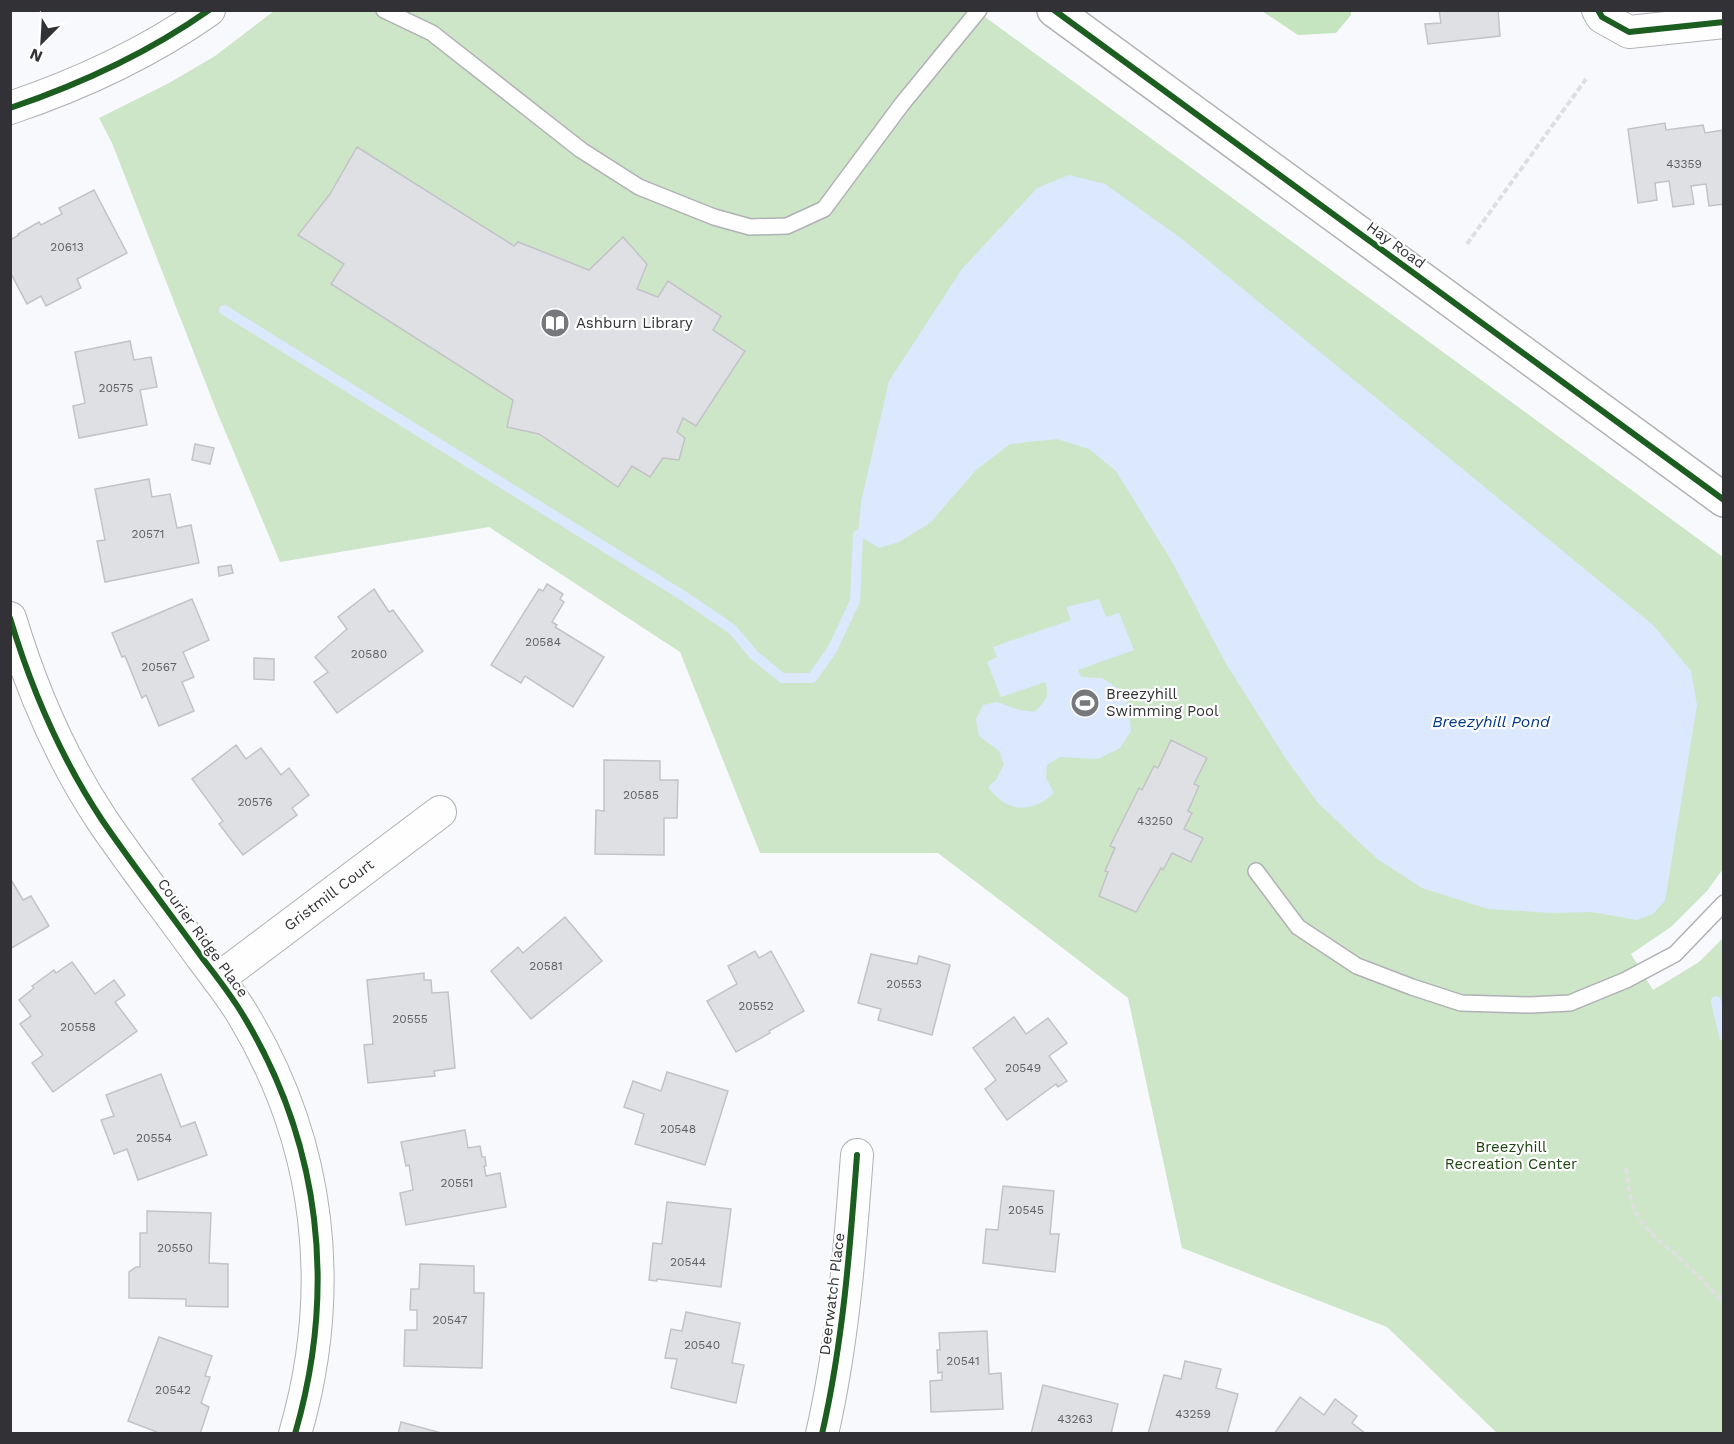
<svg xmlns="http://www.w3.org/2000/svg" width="1734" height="1444" font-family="'Work Sans',sans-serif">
  <rect width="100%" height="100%" fill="#f8f9fd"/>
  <polygon fill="#cde6c8" points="274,11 977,11 1723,557 1723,869 1707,891 1671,927 1631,954 1653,990 1699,962 1723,938 1723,1433 1497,1433 1387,1327 1182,1248 1128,998 938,853 760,853 680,652 489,527 280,562 217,412 112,143 99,118 169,83 215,56"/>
  <polygon fill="#c5e5bf" points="1262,11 1351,11 1351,15 1336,33 1298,35"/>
  <g fill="#dbe8fe">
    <polygon points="1069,175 1105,184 1182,239 1653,625 1691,671 1697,705 1665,901 1653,914 1637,920 1591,912 1553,913 1488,909 1422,888 1376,858 1318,803 1286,759 1225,662 1171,560 1116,471 1089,449 1057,439 1010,444 976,470 930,523 899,542 879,548 858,535 861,502 889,381 962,269 1037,188"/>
    <path d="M1099 599 1106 617 1119 613 1134 650 1078 670 1081 677 1102 678 1122 691 1129 709 1131 731 1120 748 1098 759 1060 757 1047 765 1046 778 1054 793C1031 814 1007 813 988 787L996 780 1004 764 999 751 979 736 976 719 983 705 997 702 1019 710 1034 712C1044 703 1051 696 1045 682L1001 697 987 662 997 657 993 647 1071 620 1066 607Z"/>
  </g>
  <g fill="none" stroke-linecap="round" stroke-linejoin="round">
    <g stroke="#dbe8fe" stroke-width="10">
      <polyline points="224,310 685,597 732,629 754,655 782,678 812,678 832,650 855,601 858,535"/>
      <polyline points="1716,1001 1724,1036"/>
    </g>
  </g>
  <g fill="#dfe0e3" stroke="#c2c3c7" stroke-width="1.5">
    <polygon points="1439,10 1498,10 1500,36 1428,44 1425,24 1441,23"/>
    <polygon points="1665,123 1666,130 1703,125 1705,133 1724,130 1724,204 1709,206 1706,184 1691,186 1694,204 1673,207 1669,181 1655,183 1657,200 1638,203 1628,129"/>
    <polygon points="357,147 514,246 518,242 589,270 623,237 647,264 637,289 658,297 668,281 721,316 713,330 745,351 696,426 683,418 677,432 685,438 679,460 663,458 650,477 632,466 618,487 539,434 507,427 513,400 331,284 344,264 298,235 330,194"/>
    <polygon points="94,190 127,253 77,279 81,288 46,306 41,296 27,304 10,272 10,240 19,235 18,234 39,222 41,225 62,214 59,208"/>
    <polygon points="130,341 134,360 151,357 157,387 140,390 147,425 79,438 73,406 85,403 75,352"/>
    <polygon points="195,444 214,448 210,464 192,460"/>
    <polygon points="149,479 152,497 170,494 177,528 191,525 199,563 105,582 97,541 105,540 95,489"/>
    <polygon points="231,565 233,573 219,576 218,567"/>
    <polygon points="547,584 563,594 560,599 564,602 552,622 557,625 555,627 604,657 573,707 525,676 521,683 491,665 539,589 543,591"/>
    <polygon points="374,589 389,612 393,610 423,651 337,713 314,682 328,672 315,657 347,629 338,617"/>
    <polygon points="192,599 209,640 183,652 194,677 182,682 194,711 159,726 146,695 142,698 125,656 122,657 112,633"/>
    <polygon points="254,658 274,659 274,680 254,679"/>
    <polygon points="1171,740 1207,758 1194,784 1199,786 1188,811 1192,813 1184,829 1203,838 1191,862 1172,853 1163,870 1161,868 1136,912 1099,896 1108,872 1105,871 1115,848 1110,846 1139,788 1142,790 1154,766 1158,768"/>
    <polygon points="236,745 246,759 261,748 281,775 289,768 309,795 292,808 297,815 243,855 219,824 223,821 192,779"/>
    <polygon points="604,760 660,761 660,780 678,780 677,818 664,818 664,855 595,854 596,810 604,811"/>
    <polygon points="10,878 23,900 31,896 49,926 10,949"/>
    <polygon points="565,917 602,961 531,1019 491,971 518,947 523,953"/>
    <polygon points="755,951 759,958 771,951 804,1011 769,1031 770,1033 736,1052 707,1001 737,984 728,966"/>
    <polygon points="871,954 917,964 919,956 950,965 932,1035 878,1020 881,1009 858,1003"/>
    <polygon points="72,962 95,994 114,980 125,995 115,1002 137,1031 53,1092 32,1063 43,1055 20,1024 31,1016 19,1000 34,988 32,986 54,970 56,973"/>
    <polygon points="424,973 424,980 431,980 432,993 448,992 455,1068 434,1071 435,1076 368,1083 364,1045 373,1044 367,980"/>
    <polygon points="1014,1017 1026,1034 1048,1018 1067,1043 1049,1056 1067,1081 1058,1087 1056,1084 1007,1120 985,1089 996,1080 973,1048"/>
    <polygon points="667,1072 728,1091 705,1165 635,1144 644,1114 624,1107 633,1081 661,1091"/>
    <polygon points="161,1074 181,1127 195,1122 207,1155 138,1180 127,1149 114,1154 101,1120 114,1116 106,1095"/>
    <polygon points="465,1130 468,1148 480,1146 482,1157 485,1157 486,1166 484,1166 486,1176 500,1173 506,1207 406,1225 400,1193 413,1190 409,1165 406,1166 401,1142"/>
    <polygon points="1003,1186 1054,1191 1050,1234 1059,1234 1055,1272 983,1263 986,1229 998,1230"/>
    <polygon points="667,1202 731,1209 721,1287 657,1279 657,1281 649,1280 653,1243 662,1244"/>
    <polygon points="147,1211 211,1213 209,1263 228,1264 228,1307 186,1306 186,1299 129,1298 129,1272 136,1267 140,1267 140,1233 147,1233"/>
    <polygon points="420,1264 474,1266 474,1293 484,1293 482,1368 404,1366 405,1330 417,1330 417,1310 410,1310 411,1289 419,1289"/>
    <polygon points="686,1312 740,1323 732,1363 744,1365 736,1403 671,1388 677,1359 665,1358 671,1329 682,1331"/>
    <polygon points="987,1331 989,1374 1001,1373 1003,1409 931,1412 930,1381 942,1380 942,1372 938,1373 937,1350 940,1350 939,1333"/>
    <polygon points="159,1337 212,1356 205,1376 210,1377 201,1403 209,1407 200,1434 162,1434 128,1421"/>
    <polygon points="1185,1361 1221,1369 1216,1388 1238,1394 1227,1434 1148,1434 1164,1375 1181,1379"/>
    <polygon points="1043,1385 1118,1404 1111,1434 1031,1434"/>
    <polygon points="1300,1397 1324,1415 1335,1399 1357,1416 1352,1423 1366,1434 1274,1434"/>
    <polygon points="401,1422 445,1434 398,1434"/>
  </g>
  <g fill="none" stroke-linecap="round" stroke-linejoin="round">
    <g stroke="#b0b1b4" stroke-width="18">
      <g id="lane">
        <polyline points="384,10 432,33 581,150 639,187 714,217 750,227 787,226 824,209 902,104 979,10"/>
        <polyline points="1256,871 1298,927 1357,966 1412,987 1461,1003 1530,1005 1570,1003 1626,980 1675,954 1724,903"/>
      </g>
    </g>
    <g stroke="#b0b1b4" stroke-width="34">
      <g id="street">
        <polyline points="1598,10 1602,17 1629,32 1724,22"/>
        <path d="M10 108C81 84 148 53 209 10"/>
        <path d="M10 618C31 688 61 758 102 820 134 867 170 913 203 959 217 977 231 995 243 1015 321 1144 337 1289 295 1434"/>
        <polyline points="218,979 440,812"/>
        <path d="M822 1434C843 1342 850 1249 857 1155"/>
      </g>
    </g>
    <g stroke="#b0b1b4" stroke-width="36">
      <polyline id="secondary" points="1054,10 1724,500"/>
    </g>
    <g stroke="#dedfdf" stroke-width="4" stroke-dasharray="6 3" stroke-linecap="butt">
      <polyline points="1467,244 1586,79"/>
      <path d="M1626 1168C1628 1181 1629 1196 1634 1209 1645 1233 1670 1248 1688 1266 1701 1278 1712 1291 1724 1303"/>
    </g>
    <use href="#lane" stroke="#fefeff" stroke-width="15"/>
    <use href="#street" stroke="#fefeff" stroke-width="32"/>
    <use href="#secondary" stroke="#fefeff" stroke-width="33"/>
    <g stroke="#fff" stroke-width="10">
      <g id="cycleway">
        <polyline points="1054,10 1724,500"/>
        <polyline points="1598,10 1602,17 1629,32 1724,22"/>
        <path d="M10 108C81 84 148 53 209 10"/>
        <path d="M10 618C31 688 61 758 102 820 134 867 170 913 203 959 217 977 231 995 243 1015 321 1144 337 1289 295 1434"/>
        <path d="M822 1434C843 1342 850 1249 857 1155"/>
      </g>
    </g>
    <use href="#cycleway" stroke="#1b5e20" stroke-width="6"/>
  </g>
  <defs>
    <g id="library-disc" transform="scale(1.5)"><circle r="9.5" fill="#77787c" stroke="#fff"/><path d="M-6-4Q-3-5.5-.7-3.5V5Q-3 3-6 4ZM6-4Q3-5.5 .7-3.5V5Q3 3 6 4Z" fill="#fff"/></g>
    <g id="stadium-disc" transform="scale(1.5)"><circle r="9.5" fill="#77787c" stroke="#fff"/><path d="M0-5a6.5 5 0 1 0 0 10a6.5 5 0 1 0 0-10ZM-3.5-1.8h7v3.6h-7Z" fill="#fff"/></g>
  </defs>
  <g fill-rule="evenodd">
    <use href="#library-disc" x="555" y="323"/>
    <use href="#stadium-disc" x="1085" y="703"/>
  </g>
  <g text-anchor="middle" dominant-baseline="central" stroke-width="4.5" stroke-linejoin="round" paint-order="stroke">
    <g font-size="12" fill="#5f5f63">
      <text x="1684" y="164">43359</text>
      <text x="67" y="247">20613</text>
      <text x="116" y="388">20575</text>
      <text x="148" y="534">20571</text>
      <text x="543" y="642">20584</text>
      <text x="369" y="654">20580</text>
      <text x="159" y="667">20567</text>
      <text x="641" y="795">20585</text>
      <text x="255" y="802">20576</text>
      <text x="1155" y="821">43250</text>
      <text x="546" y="966">20581</text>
      <text x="904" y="984">20553</text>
      <text x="756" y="1006">20552</text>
      <text x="410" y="1019">20555</text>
      <text x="78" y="1027">20558</text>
      <text x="1023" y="1068">20549</text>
      <text x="678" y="1129">20548</text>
      <text x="154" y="1138">20554</text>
      <text x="457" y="1183">20551</text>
      <text x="1026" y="1210">20545</text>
      <text x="175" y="1248">20550</text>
      <text x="688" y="1262">20544</text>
      <text x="450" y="1320">20547</text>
      <text x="702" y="1345">20540</text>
      <text x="963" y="1361">20541</text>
      <text x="173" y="1390">20542</text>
      <text x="1193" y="1414">43259</text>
      <text x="1075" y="1419">43263</text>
    </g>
    <g font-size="15" fill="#323236" stroke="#fff">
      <text transform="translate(1396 245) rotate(36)">Hay Road</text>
      <text transform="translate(329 895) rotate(-37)">Gristmill Court</text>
      <text transform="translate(203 938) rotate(54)">Courier Ridge Place</text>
      <text transform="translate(832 1294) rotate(-83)">Deerwatch Place</text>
    </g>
    <g font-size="15" fill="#323236" stroke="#fff" text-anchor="start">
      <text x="576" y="323">Ashburn Library</text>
      <text x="1106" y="694">Breezyhill<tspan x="1106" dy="17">Swimming Pool</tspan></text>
    </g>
    <g font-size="15" fill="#204513" stroke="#fff">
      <text x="1511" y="1147">Breezyhill<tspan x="1511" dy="17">Recreation Center</tspan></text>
    </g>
    <g font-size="16" font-style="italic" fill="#003789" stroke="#fff">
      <text x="1491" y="721">Breezyhill Pond</text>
    </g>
  </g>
  <rect width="1734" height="1444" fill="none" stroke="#323236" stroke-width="24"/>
  <g transform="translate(42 42) rotate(204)" stroke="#ffffff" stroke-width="4.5" paint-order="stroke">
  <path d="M0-4.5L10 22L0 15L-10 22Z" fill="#323236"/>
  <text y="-9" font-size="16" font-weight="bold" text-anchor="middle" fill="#323236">N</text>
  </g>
</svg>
